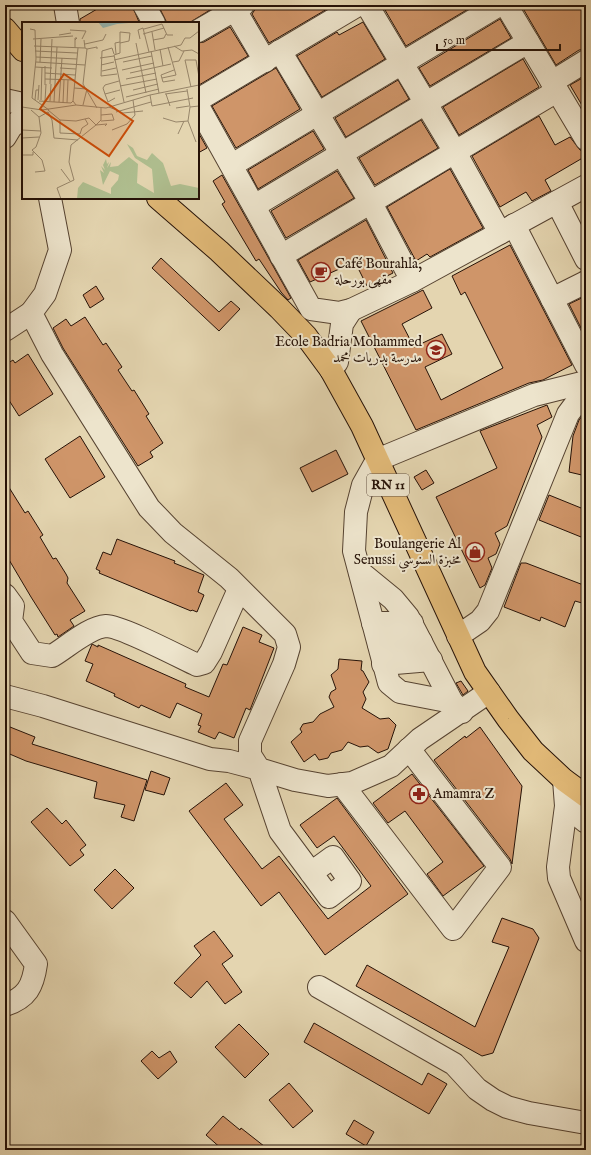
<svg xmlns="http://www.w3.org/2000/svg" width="591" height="1155" font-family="'IM FELL English',Amiri,serif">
  <rect width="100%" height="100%" fill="#e4d5b0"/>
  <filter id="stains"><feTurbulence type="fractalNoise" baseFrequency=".005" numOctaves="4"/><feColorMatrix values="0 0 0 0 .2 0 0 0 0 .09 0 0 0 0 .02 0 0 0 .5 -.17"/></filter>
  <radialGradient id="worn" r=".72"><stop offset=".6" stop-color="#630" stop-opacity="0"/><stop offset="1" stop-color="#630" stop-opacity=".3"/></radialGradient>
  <g fill="#cf9569" stroke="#261207">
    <polygon points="104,5 132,5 139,22 80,23 80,19"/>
    <polygon points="158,5 218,5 189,23 167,23"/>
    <polygon points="258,5 334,5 269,43 252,14"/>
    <polygon points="394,5 475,5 406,46 385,10"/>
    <polygon points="521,5 586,5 586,49 579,50 556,65"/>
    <polygon points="500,19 511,38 430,86 419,68"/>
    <polygon points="363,22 385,59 322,97 297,56 337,32 339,35"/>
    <polygon points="230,27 248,56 199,85 198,43 204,42"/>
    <polygon points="523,59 539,87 459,135 443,107"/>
    <polygon points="276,68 300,109 236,148 212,106"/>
    <polygon points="586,76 586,112 570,85"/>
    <polygon points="398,80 409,99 346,137 335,118"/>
    <polygon points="539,116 555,145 570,137 580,150 586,151 586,156 545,180 551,191 532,201 526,192 500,207 472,156"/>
    <polygon points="421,120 438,148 375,185 359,158"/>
    <polygon points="313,131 324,149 258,189 248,170"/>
    <polygon points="198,132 207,148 198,153"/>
    <polygon points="450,169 483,228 430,257 427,254 416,261 387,207"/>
    <polygon points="337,171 354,198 286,238 271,211"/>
    <polygon points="222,175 291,298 288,300 281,292 259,259 256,261 222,204 225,202 213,181"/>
    <polygon points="366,220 393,273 367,286 355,262 310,282 298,260"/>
    <polygon points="510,245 572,365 543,380 529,383 416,430 361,321 423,290 432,308 402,324 414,347 442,334 452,354 425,367 441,400 503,368 465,292 461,295 452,276"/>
    <polygon points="161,258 219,312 231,301 240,309 219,331 152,268"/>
    <polygon points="96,286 104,299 90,308 83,295"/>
    <polygon points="586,296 586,338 569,304"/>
    <polygon points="85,317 103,345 106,343 122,367 118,370 132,391 134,390 149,414 146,416 163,443 150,452 153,457 138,466 63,348 53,328 66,319 71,326"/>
    <polygon points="28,354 53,394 19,416 5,394 5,365 13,360 15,363"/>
    <polygon points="547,405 552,417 537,425 542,437 507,526 495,533 500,544 496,554 488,558 492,568 485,585 480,588 436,497 497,468 480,431"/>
    <polygon points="586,411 586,476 569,472 573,436 579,420"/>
    <polygon points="80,436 105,477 70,498 45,459"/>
    <polygon points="336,450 348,474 312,492 300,468"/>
    <polygon points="426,470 434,483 422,490 414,477"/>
    <polygon points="5,481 25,513 28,511 43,535 40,537 53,559 56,558 66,574 68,578 67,583 85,611 70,620 74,626 58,637 57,634 55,635 31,597 5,553"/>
    <polygon points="549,495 586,510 586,539 539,520"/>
    <polygon points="117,539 175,561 174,563 204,575 198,592 204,595 197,612 192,610 191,611 99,573 100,571 96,569 103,552 111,555"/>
    <polygon points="521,563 526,563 586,586 586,593 582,603 575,601 565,627 541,617 540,621 504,607"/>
    <polygon points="243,627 262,635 259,642 274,648 250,710 246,708 234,738 219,732 215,739 198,732 201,726 198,725 202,714 177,703 170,718 141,705 139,708 114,696 115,694 86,681 93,664 85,661 92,644 98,647 98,645 186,684 185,687 209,697 223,664 227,665"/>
    <polygon points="339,659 362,661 361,670 363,671 369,682 363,692 366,699 362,708 380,719 389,718 396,725 388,749 378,753 368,746 360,747 348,742 342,750 331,753 328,758 319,760 315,754 304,762 291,742 302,732 300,729 303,724 313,722 320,714 334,707 329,697 331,692 336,689 331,675 338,669"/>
    <polygon points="461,681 468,691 463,695 456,683"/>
    <polygon points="5,725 35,737 32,744 147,780 134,821 121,817 125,805 94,798 97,782 26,761 5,752"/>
    <polygon points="480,727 522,786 512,864 510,859 434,760 465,736 466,738"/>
    <polygon points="151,771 170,778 164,795 145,790"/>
    <polygon points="412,774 484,866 443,896 427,874 443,862 405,811 388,823 373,803"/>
    <polygon points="226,783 243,805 224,819 262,869 279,856 328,919 371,886 334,836 317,848 300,825 337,798 408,894 325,955 279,892 261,906 189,811"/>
    <polygon points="47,808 62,824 66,820 86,845 80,850 84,855 70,866 31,822"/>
    <polygon points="115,869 134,888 112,909 94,890"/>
    <polygon points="502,918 533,929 539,938 493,1053 482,1056 356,986 367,965 475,1027 509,947 492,942"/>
    <polygon points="214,931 233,956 222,964 242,992 225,1004 207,981 191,998 174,983 201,955 194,946"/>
    <polygon points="314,1023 422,1085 428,1073 447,1084 429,1114 304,1042"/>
    <polygon points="239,1024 269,1054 245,1078 215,1047"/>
    <polygon points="152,1051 159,1058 170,1051 177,1062 158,1079 141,1061"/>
    <polygon points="289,1083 313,1111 293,1128 269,1100"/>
    <polygon points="223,1116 240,1130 241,1128 269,1150 223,1150 206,1135"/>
    <polygon points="354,1120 374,1132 366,1146 346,1134"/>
  </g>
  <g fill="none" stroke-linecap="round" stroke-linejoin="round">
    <g stroke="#564331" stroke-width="24">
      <g id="minor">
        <polyline points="65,5 68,23"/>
        <polyline points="144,5 154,23"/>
        <polyline points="232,5 265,61"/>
        <polyline points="367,5 455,152 500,233"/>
        <polyline points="506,5 586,139"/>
        <polyline points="198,31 243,5"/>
        <polyline points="280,51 371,203 412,281"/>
        <polyline points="552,82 586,61"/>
        <polyline points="5,100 23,104"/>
        <polyline points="198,100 358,5"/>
        <polyline points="198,106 311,309 339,313 351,310 412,281 586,186"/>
        <polyline points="5,137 11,127 23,118"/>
        <polyline points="232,165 499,5"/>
        <polyline points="50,198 60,250 45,294 31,313 52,354 149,508 173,533 229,578 285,634 289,647 284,664 250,741 250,755 259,769 295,780 328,786 352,783 391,766 420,739 489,692"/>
        <polyline points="557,202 586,259"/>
        <polyline points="254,206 528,42"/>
        <polyline points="514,225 586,365"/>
        <polyline points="281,256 557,91"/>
        <polyline points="552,299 586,282"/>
        <polyline points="5,330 31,313"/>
        <polyline points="331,370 337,362 342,324 351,310"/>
        <polyline points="360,572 393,599 408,617 452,702"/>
        <path d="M5 595 13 606 11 621 32 653 52 656C66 648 89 627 106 626 121 626 180 657 197 665L204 663 211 652 239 589"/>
        <polyline points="373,623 412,623"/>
        <polyline points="458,636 480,621 488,611 568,414 586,390"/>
        <polyline points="379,644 421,642"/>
        <polyline points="383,664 431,660"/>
        <polyline points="5,696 43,706 210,759 229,761 259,769 280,831 329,897 350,881 333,857 311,873"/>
        <polyline points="462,712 452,702 400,692 389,683 354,551 356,512 363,485 377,460 534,395 586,382"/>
        <polyline points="564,780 566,806 558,867 559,878 586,941"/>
        <polyline points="342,784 453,929 500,867 409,749"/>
        <polyline points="566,806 586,822"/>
        <path d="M5 921 36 964C33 986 27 998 5 1005"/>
        <polyline points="319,987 454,1064 477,1089 493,1100 507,1107 529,1113 586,1123"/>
      </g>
    </g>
    <g stroke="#261207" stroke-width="24">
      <g id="major">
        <polyline points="5,29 23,50"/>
        <polyline points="158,198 219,251 279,308 306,336 331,370 362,426 475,672 508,719 533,751 564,780 586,796"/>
      </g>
    </g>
    <use href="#minor" stroke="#ede4cc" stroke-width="22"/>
    <use href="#major" stroke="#e2ba78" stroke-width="22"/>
  </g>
  <defs>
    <g id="cafe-ring" transform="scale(1)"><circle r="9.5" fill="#ede4cc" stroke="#8f2418" stroke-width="1.5"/><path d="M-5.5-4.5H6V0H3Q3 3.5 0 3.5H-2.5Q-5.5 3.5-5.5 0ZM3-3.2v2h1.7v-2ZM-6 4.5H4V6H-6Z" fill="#8f2418"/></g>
    <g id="school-ring" transform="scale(1)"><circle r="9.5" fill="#ede4cc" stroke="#8f2418" stroke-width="1.5"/><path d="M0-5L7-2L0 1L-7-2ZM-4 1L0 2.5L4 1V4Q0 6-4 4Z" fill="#8f2418"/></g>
    <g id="shop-ring" transform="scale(1)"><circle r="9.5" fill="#ede4cc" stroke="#8f2418" stroke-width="1.5"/><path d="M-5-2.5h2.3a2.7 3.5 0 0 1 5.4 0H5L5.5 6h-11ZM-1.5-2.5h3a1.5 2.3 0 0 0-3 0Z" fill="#8f2418"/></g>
    <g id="pharmacy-ring" transform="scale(1)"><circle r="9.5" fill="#ede4cc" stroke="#8f2418" stroke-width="1.5"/><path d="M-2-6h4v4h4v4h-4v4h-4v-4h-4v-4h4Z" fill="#8f2418"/></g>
  </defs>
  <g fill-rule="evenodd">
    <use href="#cafe-ring" x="321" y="272"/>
    <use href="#school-ring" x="436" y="350"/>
    <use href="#shop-ring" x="475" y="552"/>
    <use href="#pharmacy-ring" x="419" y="794"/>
  </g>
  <g text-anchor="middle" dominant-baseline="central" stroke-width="4" stroke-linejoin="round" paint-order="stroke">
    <rect fill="#ede4cc" stroke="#625142" stroke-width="1" x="367" y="474" width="42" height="22" rx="3"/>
    <g font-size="13" font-weight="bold" fill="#261207">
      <text x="388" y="485">RN 11</text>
    </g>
    <g font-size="14" fill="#261207" stroke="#ede4cc" text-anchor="start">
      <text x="335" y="264">Café Bourahla,<tspan x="335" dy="16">مقهى بورحلة</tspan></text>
      <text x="422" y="342" text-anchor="end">Ecole Badria Mohammed<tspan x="422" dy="16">مدرسة بدريات محمد</tspan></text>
      <text x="461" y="544" text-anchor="end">Boulangerie Al<tspan x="461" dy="16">Senussi مخبزة السنوسي</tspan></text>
      <text x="433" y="794">Amamra Z</text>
    </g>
  </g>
  <g transform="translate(22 22)">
    <rect width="177" height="177" fill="#e4d5b0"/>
    <path d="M105 122 111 126 115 134 125 138 130 131 141 141 149 164 158 162 177 166V177H55L56 166 61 160 89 172V166L96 158 97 153 88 149 81 163 78 148 82 151 79 144 83 148 81 143 84 137 85 142 87 140 85 146 89 140 88 145 96 144 107 135 116 142 115 161 132 171 130 147 113 136Z" fill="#afbe8f"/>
    <path d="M76 0H118L95 2 81 6Z" fill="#97b7b2"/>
    <path fill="none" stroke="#98876c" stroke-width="1" d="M8 7 13 8 14 37 10 76 27 88M122 7 140 2 145 13H151M48 8 64 9 60 17M130 10 133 28M121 12 142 6M37 13 49 11M11 17 51 14M118 17 116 8 121 6 127 30M62 18 63 26 65 27 61 62 75 86M131 18 142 16 144 12M98 21 107 19 108 11 98 10V31L92 33 102 80M114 21 124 71M63 22 81 18 84 12M12 24 63 26M152 24 160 29 170 28 177 32M53 26V16H55L53 18M65 27 75 25V27M138 27 141 44M13 29 55 31M129 29 137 71M92 32 90 26 80 29 79 54 95 52M94 32 93 21 98 20M14 35 55 37M78 36 92 34M92 38 159 23 163 16H168L177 9M14 40 63 43M18 40 19 17M101 40 130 34M151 40 157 39 162 29M79 43 92 40M23 44V63M13 45 30 46M38 46 54 47M100 48 132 41M152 48 139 53 141 60 153 58M80 49 94 46M23 51 53 53M108 51 149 42M140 56 154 53 146 25M23 57 53 58M104 57 134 51M28 62 30 17M98 64 135 57M169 65 163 38H174L177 55M52 66 65 67 61 83M165 67 168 85 177 84M111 68 136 62M83 72 81 66 83 63 97 59M143 72 165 69M144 72 148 84M128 73 130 84 171 76M104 75 137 67M93 76 86 80 83 72 98 68M13 78 14 68H17M16 78 17 63M19 78 20 45M17 79 49 81 51 79M23 79 24 62M28 79 29 62M32 80 35 25M37 80 40 36M41 81 42 58M45 81 46 58M54 83 51 79 56 26M0 85 20 88 54 83 84 86 128 73 177 63M87 85 101 91 121 89M154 86 167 84M9 88 17 95 26 90M26 88 38 98 54 99 67 96 74 103 79 98V86M26 90 30 98 32 116 56 118M94 90 129 80M141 96 154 100 166 99 168 85M38 98V111L58 112 60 106 66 102 63 97M79 99 92 98 90 92 79 93M166 99 174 120M0 108 19 109M90 108 105 102 113 93 111 78M156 112 162 99M0 116 17 115M0 133H11V130M39 147 48 159M13 150 23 149 20 138 10 128 14 125 19 111 17 95M39 177 35 166 52 158 47 140 49 123 74 103 85 102 83 104"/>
    <path fill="#cb4e0b" fill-opacity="0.15" stroke="#cb4e0b" stroke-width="2" d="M42 52 111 99 87 134 18 87Z"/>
    <rect width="177" height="177" fill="none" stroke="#261207" stroke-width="2"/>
  </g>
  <rect width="591" height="1155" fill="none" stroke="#e4d5b0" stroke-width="20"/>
  <rect x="6" y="6" width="579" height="1143" fill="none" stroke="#261207" stroke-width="2"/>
  <rect x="10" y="10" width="571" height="1135" fill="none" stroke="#261207"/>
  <path d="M437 44v6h123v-6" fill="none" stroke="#261207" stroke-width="2"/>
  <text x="443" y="44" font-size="12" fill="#261207" stroke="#ede4cc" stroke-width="3" paint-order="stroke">50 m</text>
  <rect width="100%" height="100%" filter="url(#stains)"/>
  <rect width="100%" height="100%" fill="url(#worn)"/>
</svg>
